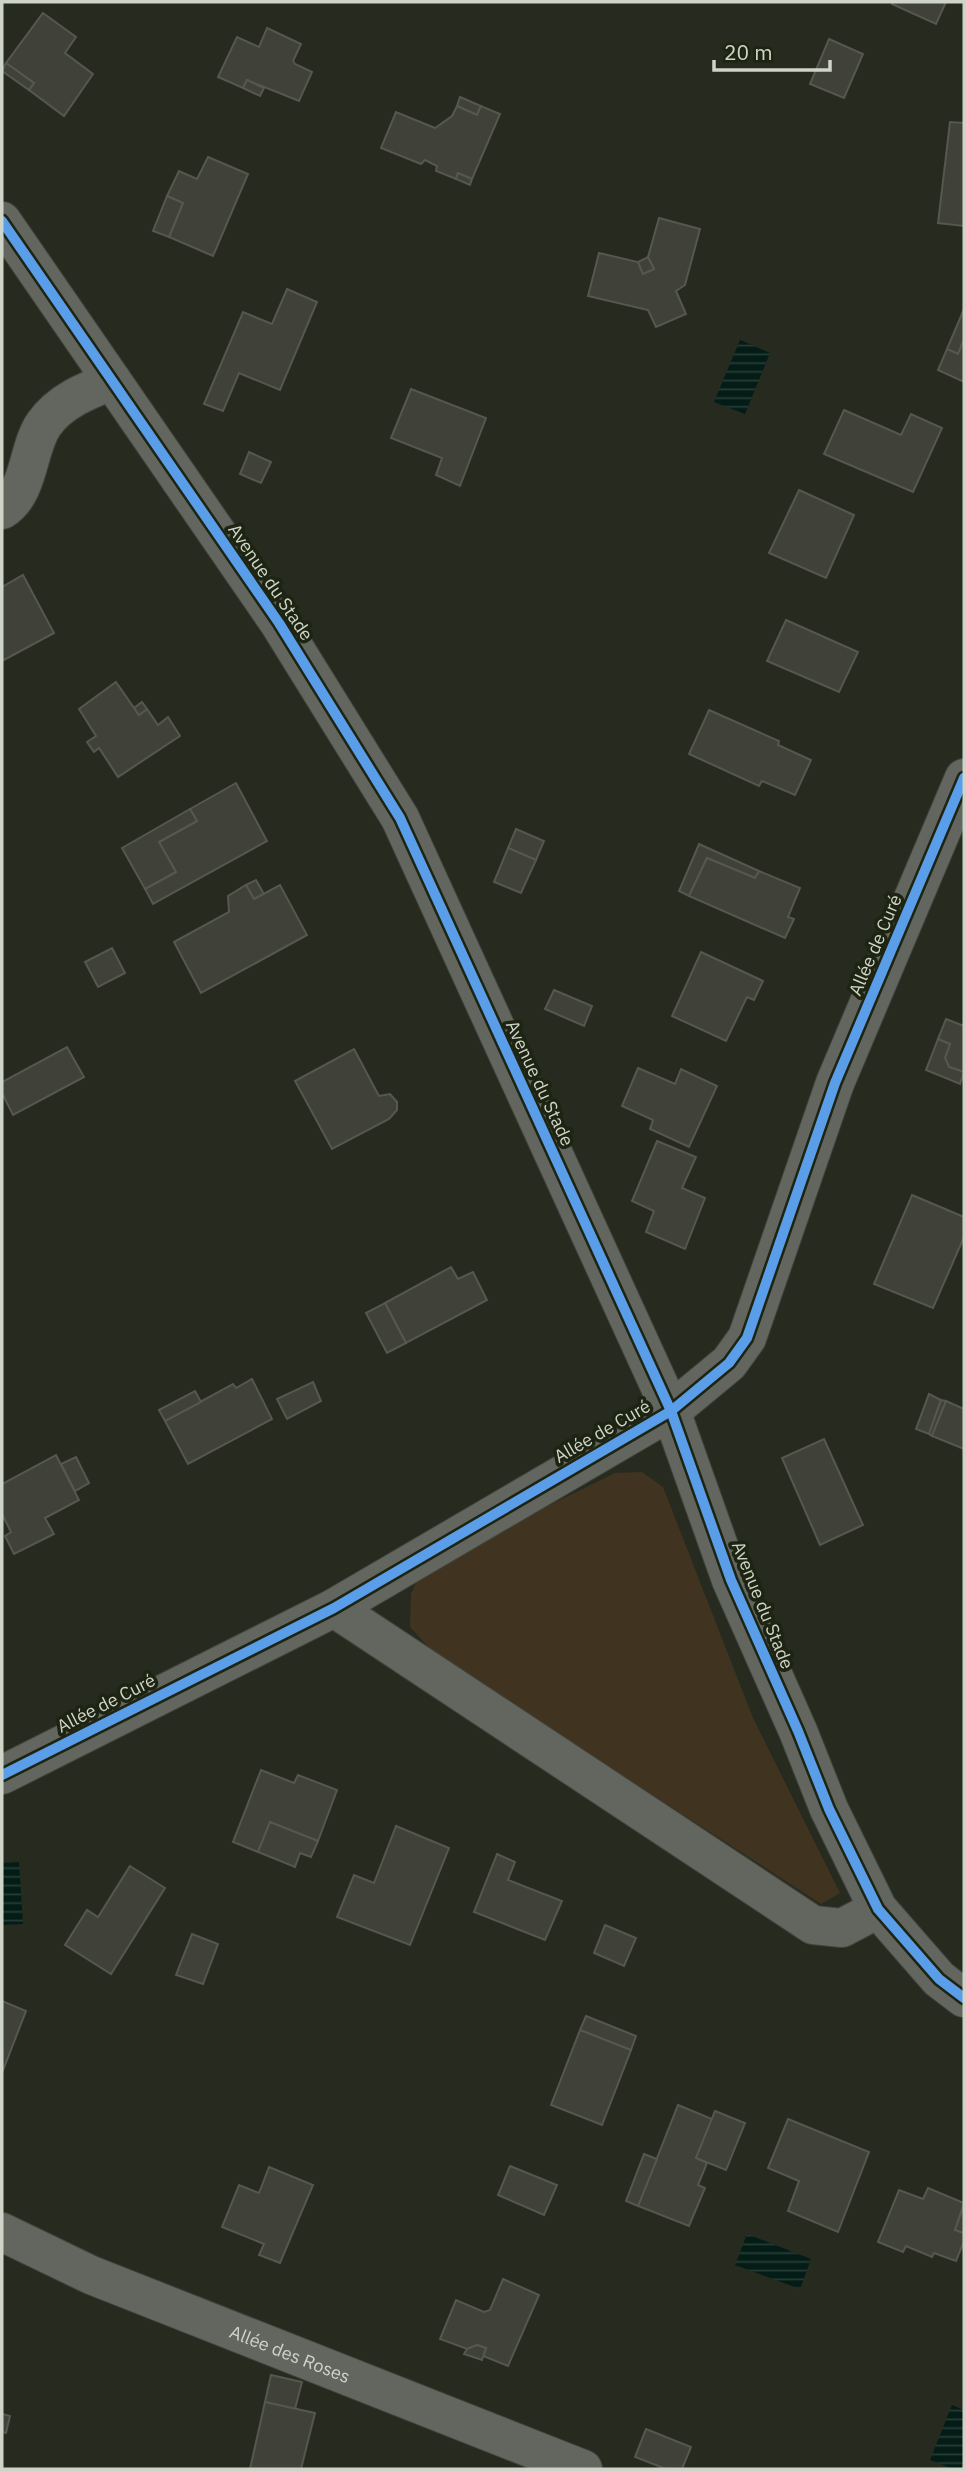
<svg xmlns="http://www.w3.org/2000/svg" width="966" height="2471" font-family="'IBM Plex Sans',sans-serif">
  <defs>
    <pattern id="water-rules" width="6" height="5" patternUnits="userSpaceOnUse" patternTransform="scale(1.75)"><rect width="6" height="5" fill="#031c16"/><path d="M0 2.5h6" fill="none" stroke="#273c36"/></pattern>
  </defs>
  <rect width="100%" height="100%" fill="#262a1f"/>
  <polygon fill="#403420" points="642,1472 663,1487 753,1718 840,1893 821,1904 435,1654 410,1627 411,1594 423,1567 615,1473"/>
  <g fill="url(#water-rules)">
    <polygon points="740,340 770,353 745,414 714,402"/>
    <polygon points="19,1862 23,1924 2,1925 2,1863"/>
    <polygon points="747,2234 811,2259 800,2289 735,2265"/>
    <polygon points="952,2405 964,2410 964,2461 961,2469 953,2469 930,2460"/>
  </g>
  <g fill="#404239" stroke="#56574e" stroke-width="2">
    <polygon points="893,2 946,2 936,24 892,4"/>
    <polygon points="43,13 76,37 65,53 93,74 64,116 29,90 34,83 6,63"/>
    <polygon points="267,28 301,44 293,61 295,64 312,72 299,101 247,80 243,88 218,77 237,37 259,47"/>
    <polygon points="829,39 863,54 844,98 810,84"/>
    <polygon points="6,63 34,83 29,90 2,71"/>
    <polygon points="247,80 264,88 260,96 243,88"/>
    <polygon points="460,97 481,106 477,115 457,106"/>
    <polygon points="457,106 477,115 481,106 500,114 472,179 458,173 456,179 436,171 437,166 425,160 421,164 381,148 396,112 435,128 452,116"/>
    <polygon points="964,121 964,226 938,223 950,122 964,123"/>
    <polygon points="208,157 248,174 213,256 169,237 183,203 167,196 179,171 197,179"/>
    <polygon points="458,173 472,179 470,185 456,179"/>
    <polygon points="167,196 183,203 169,237 153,231"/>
    <polygon points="659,218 700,229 685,285 676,291 686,314 656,327 648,310 588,296 599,253 638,262 643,274 654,269 648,257"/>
    <polygon points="648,257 654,269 643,274 638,262"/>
    <polygon points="287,289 317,302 280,390 239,373 223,411 204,404 243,312 272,324"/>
    <polygon points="964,309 964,339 958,354 947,349"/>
    <polygon points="964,339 964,382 938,370 947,349 958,354"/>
    <polygon points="411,389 486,418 460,486 436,475 442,458 391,438"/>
    <polygon points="844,410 901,435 911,414 942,428 913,492 824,454"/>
    <polygon points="249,452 271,462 261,483 240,474"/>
    <polygon points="799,490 854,515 826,578 769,553"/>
    <polygon points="23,575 54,633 2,661 2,587"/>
    <polygon points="786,620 858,652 839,692 767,661"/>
    <polygon points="116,682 139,715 147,709 158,725 168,717 180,736 118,777 99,748 94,752 87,742 96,736 79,709"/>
    <polygon points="142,702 147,709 139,715 134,708"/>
    <polygon points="709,710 779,741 778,745 811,760 795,795 762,781 759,786 689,754"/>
    <polygon points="236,783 267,841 153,904 145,889 176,872 159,842 197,821 190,809"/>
    <polygon points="190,809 197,821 159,842 176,872 145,889 122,848"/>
    <polygon points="516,829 544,841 536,860 508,848"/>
    <polygon points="699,844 759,871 755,878 707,858 689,896 679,891"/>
    <polygon points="508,848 536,860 521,893 494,882"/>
    <polygon points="707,858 755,878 759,871 800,888 788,917 794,919 785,938 689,896"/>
    <polygon points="256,880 264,894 254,899 246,885"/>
    <polygon points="246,885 254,899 280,885 307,935 201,993 174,942 229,912 228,896"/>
    <polygon points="112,948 125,973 98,987 85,962"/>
    <polygon points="701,952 763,981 754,1000 747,997 726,1041 672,1016"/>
    <polygon points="554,990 592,1006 584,1026 545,1009"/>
    <polygon points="946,1019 964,1026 964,1072 949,1067 945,1058 950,1044 938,1039"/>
    <polygon points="938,1039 950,1044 945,1058 949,1067 964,1072 960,1084 926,1070"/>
    <polygon points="67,1047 84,1077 13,1115 2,1093 2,1082"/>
    <polygon points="354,1049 379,1096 390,1094 397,1102 397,1110 389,1119 332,1149 295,1081"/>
    <polygon points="638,1068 675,1084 681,1069 717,1086 689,1147 650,1129 653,1120 622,1106"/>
    <polygon points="657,1141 696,1157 682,1188 705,1198 685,1249 646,1232 654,1211 632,1201"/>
    <polygon points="912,1195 964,1217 964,1237 933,1308 874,1284"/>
    <polygon points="451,1267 458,1279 473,1272 487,1300 406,1343 385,1303"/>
    <polygon points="385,1303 406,1343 387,1353 366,1313"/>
    <polygon points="252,1379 272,1419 188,1464 165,1421 233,1384 236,1388"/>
    <polygon points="313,1382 321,1401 287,1419 277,1399"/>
    <polygon points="195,1391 201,1402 165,1421 159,1410"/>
    <polygon points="929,1394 941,1400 929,1434 916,1429"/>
    <polygon points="941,1400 946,1401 932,1436 929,1434"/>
    <polygon points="946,1401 964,1409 964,1449 932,1436"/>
    <polygon points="824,1439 863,1525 820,1545 782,1458"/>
    <polygon points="56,1455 79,1500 45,1518 54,1534 14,1554 5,1536 11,1532 2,1514 2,1484"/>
    <polygon points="76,1457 89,1483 75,1491 61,1464"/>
    <polygon points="261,1770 294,1783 298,1775 337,1790 318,1841 270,1822 258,1852 233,1842"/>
    <polygon points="270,1822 318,1841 311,1857 300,1853 295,1867 258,1852"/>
    <polygon points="396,1826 449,1848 410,1945 337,1917 354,1875 374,1883"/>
    <polygon points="497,1854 515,1862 508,1880 562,1901 545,1940 474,1912"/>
    <polygon points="130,1866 165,1888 111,1974 65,1945 87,1910 98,1917"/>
    <polygon points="605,1925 636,1938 624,1966 594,1953"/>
    <polygon points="192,1934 218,1944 203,1984 176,1975"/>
    <polygon points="2,2001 26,2011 2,2073"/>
    <polygon points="586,2016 636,2036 631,2050 580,2030"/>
    <polygon points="580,2030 631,2050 602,2125 551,2105"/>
    <polygon points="678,2105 712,2119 696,2158 707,2163 698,2185 705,2188 689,2226 638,2206"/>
    <polygon points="715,2111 745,2123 726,2170 696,2158"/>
    <polygon points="788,2119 869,2152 838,2232 788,2211 799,2181 768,2168"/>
    <polygon points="644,2154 657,2159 638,2206 626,2201"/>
    <polygon points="510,2166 557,2185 544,2215 498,2195"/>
    <polygon points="269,2167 313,2185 280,2263 259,2255 264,2244 222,2227 239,2185 259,2193"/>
    <polygon points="928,2188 964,2203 955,2230 964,2233 964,2241 956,2261 934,2253 932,2257 906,2246 903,2252 878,2242 899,2190 923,2199"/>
    <polygon points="964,2205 964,2233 955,2230"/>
    <polygon points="503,2279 539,2295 508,2366 483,2356 486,2348 477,2345 467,2349 440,2339 456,2300 484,2312 490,2310"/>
    <polygon points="477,2345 486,2348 482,2360 464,2354 467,2349"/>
    <polygon points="271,2375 302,2382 295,2409 265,2402"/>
    <polygon points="265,2402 315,2413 301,2469 250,2469"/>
    <polygon points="2,2414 10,2416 6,2433 2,2432"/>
    <polygon points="646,2429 691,2447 682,2469 666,2469 635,2457"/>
  </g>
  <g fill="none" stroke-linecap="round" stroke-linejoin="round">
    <g stroke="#41443c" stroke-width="40">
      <g id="minor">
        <polyline points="2,221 279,623 400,818 671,1411 731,1580 798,1731 829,1809 878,1909 939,1979 964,1998"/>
        <path d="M2 510C30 493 27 448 44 424 60 401 88 390 112 381"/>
        <polyline points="334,1608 813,1925 842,1928 878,1909"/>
        <polyline points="2,1775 334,1608 671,1411 729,1363 747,1338 835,1083 964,778"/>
        <path id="s1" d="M2 2232 91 2275 583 2469"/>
      </g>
    </g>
    <use href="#minor" stroke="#62665e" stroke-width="38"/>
    <g stroke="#1e2412" stroke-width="15">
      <g id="cycleway">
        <polyline points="2,221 279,623 400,818 671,1411 731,1580 798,1731 829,1809 878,1909 939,1979 964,1998"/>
        <polyline points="2,1775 334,1608 671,1411 729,1363 747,1338 835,1083 964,778"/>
      </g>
    </g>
    <use href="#cycleway" stroke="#5a9eea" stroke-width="10"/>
  </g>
  <g text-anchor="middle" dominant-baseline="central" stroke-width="7" stroke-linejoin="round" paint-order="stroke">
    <g font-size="18" fill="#cfd4c8" stroke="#1e2412">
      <text transform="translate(271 582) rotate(56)">Avenue du Stade</text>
      <text transform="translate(875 945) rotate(-67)">Allée de Curé</text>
      <text transform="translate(540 1083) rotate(65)">Avenue du Stade</text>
      <text transform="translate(602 1431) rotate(-30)">Allée de Curé</text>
      <text transform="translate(763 1605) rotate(68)">Avenue du Stade</text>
      <text transform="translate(106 1703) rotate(-27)">Allée de Curé</text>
      <text stroke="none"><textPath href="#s1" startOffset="313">Allée des Roses</textPath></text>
    </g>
  </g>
  <rect width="966" height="2471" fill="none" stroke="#cfd4c8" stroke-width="7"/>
  <path d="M714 60v10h116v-10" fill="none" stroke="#cfd4c8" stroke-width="3.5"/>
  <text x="724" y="60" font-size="21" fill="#cfd4c8" stroke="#1e2412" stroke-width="5" paint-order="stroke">20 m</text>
</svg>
